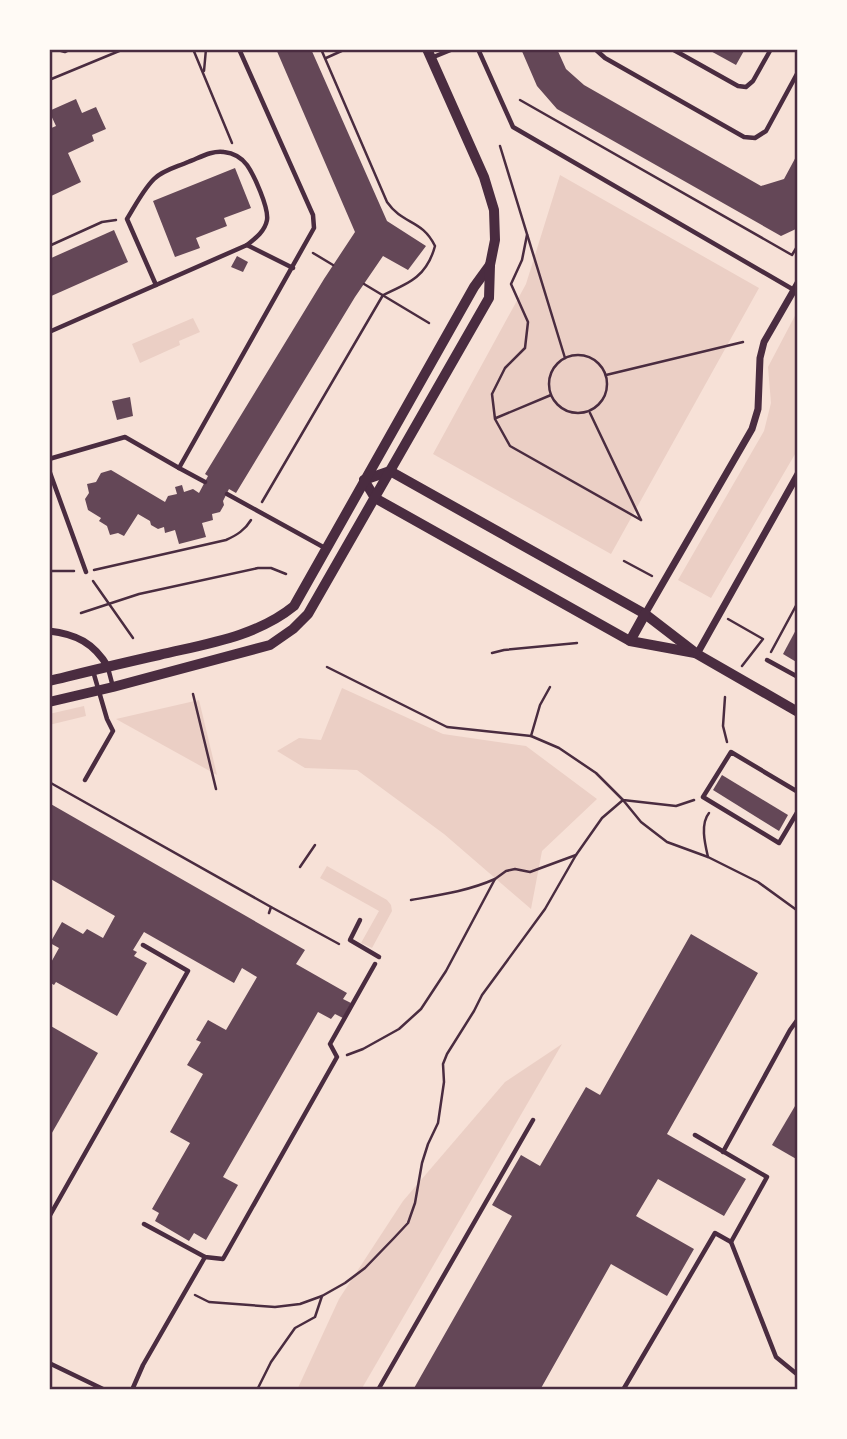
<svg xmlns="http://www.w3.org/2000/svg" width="847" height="1439" font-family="Manrope,sans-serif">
  <rect width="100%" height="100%" fill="#f7e1d7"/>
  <g fill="#ebcfc5">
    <polygon points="560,175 759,288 611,554 433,454 526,284"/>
    <polygon points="798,310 798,449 711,598 678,580 764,431 771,403 768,367"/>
    <polygon points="193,318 200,332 179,341 180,345 140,363 132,344"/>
    <polygon points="342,688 443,734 526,746 597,799 542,851 531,909 444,834 357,770 305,768 277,751 299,738 321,740"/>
    <polygon points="199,700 217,775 116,719"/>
    <polygon points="84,706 86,716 49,725 49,714"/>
    <polygon points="327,866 387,900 391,905 392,911 372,948 361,943 379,911 320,878"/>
    <polygon points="562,1044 361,1390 297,1390 339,1299 403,1201 505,1082"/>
  </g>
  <g fill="#644757">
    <polygon points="276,49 311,49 387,221 426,246 408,270 383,256 355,297 236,493 229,489 223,501 224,505 220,512 212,514 213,520 202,523 206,537 179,544 175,530 165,533 164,527 158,529 151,525 150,521 138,514 124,536 118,533 110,535 107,526 99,521 101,518 88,510 85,499 89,493 87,484 96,482 101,473 111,470 165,502 168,496 177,494 175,487 182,485 184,492 193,489 199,493 208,476 205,474 324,279 355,232"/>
    <polygon points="521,49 557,49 566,69 584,85 761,186 784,179 798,153 798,228 781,236 557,109 537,86"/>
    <polygon points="707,49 745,49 736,65"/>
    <polygon points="76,99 82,113 96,107 106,129 92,135 94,141 68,153 81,182 49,197 49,129 56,126 49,111"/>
    <polygon points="235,168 251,208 224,218 227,226 196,238 200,248 175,257 153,201"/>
    <polygon points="114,230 128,262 49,297 49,259"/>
    <polygon points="237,256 248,262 243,272 231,267"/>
    <polygon points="130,397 133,416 117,420 112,401"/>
    <polygon points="798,626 798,663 783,654"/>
    <polygon points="722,775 788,815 779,831 713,790"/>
    <polygon points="49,803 305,950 296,964 347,993 343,999 351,1003 343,1018 335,1014 331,1019 318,1012 223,1177 238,1185 206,1240 194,1233 189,1241 155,1221 159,1213 152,1209 190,1143 170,1132 203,1074 187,1065 201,1042 196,1040 208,1020 226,1030 257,977 242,968 234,983 144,932 133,950 137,952 134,956 147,963 117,1016 56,982 54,985 49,982 49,966 59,948 50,943 62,922 83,934 87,929 103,938 115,916 49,878"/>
    <polygon points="691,934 758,973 667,1134 746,1179 724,1216 658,1179 636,1216 694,1249 667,1296 611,1264 540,1390 413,1390 512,1216 492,1205 521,1155 540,1166 586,1087 600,1095"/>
    <polygon points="49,1025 98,1053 49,1138"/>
    <polygon points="798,1101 798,1160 772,1145"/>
  </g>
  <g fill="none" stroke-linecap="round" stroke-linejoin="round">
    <g stroke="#4a2c40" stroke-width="2.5">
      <polyline points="193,49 232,143"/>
      <polyline points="49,57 50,58"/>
      <polyline points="326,58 346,49"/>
      <polyline points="204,71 206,49"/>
      <polyline points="49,80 124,49"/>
      <polyline points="520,100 792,255 798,245"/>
      <polyline points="500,146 565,358"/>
      <polyline points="527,235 522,260 511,284 528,322 525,348 505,368 492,394 495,419 510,446 641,520"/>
      <polyline points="49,246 102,222 116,220"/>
      <polyline points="313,253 333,265"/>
      <polyline points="364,284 429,323"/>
      <circle cx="578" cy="384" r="29"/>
      <polyline points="606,375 743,342"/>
      <polyline points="590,413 641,520"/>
      <polyline points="496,418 551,395"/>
      <path d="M262 502 383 295C410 283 427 276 435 246 422 219 403 225 387 202L321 49"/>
      <polyline points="624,561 652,576"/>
      <path d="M94 570 226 540C237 535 245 530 251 520"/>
      <polyline points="49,571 74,571"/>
      <polyline points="93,581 133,638"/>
      <polyline points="81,613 139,594 258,568 271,568 286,574"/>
      <polyline points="728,619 763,639 742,666"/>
      <polyline points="771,652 798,602"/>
      <polyline points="492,653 504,650 577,643"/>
      <polyline points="327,667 447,727 531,736 559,748 596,773 623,800 676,806 694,800"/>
      <polyline points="193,694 216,789"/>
      <polyline points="725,697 723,726 727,742"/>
      <polyline points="531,736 540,705 550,687"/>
      <polyline points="49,782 271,907 269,913"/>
      <path d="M708 857C705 844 700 824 709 813"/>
      <polyline points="300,867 315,845"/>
      <path d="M411 900C440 895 468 891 495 879"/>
      <polyline points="271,907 339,944"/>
      <polyline points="347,1055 363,1049 399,1029 421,1009 446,971 495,879 506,871 515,869 530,872 576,855 602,818 623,800 641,822 667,842 708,857 758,882 798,911"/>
      <polyline points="195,1295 209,1302 275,1307 300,1304 322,1296 345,1283 365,1268 394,1238 408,1223 415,1203 422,1163 428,1144 438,1123 444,1082 443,1064 447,1054 474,1011 482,995 545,909 576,855"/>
      <polyline points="257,1390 271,1362 295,1328 315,1317 322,1296"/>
    </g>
    <g stroke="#4a2c40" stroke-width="4.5">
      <polyline points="58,49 65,51 69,49"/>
      <polyline points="478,49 513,127 794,290"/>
      <polyline points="595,49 605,58 744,137 755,138 766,131 798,72"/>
      <polyline points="672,49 738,86 746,87 753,81 771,49"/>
      <polyline points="431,58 453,49"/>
      <path d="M156 285 127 219C135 206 143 190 154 179 163 170 177 167 188 162 199 158 212 150 224 152 233 153 241 157 247 165 254 175 269 208 267 220 265 231 256 238 247 245"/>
      <polyline points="49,332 247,245 293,268"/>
      <polyline points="49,459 125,437 179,468"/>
      <polyline points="49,470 86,572"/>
      <polyline points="205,482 179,468 314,228 313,215 239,49"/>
      <polyline points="227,494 325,548"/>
      <polyline points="767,660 798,677"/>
      <polyline points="108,668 113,687"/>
      <polyline points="85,780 113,731 107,719 93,671"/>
      <polyline points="798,792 731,752 703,797 779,843 798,811"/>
      <polyline points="360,920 350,940 379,957"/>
      <polyline points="695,1135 767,1177 731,1242 776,1357 798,1375"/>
      <polyline points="723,1152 790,1030 798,1019"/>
      <polyline points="49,1217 188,971 143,945"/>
      <polyline points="144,1224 205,1257 223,1259 337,1057 330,1044 375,964"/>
      <polyline points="49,1363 105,1390"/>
      <polyline points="132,1390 143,1365 205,1257"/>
      <polyline points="378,1390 533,1120"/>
      <polyline points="623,1390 715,1233 731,1242"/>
    </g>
    <g stroke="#4a2c40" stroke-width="7">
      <polyline points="645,614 752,429 758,409 760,358 764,342 798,283"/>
      <path d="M49 631C76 634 94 643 108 667"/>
      <polyline points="697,654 798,474"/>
    </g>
    <g stroke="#4a2c40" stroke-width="10">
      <polyline points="364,480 390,471 645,614 697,654 798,712"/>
      <polyline points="364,480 375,498 630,641 695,653"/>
      <polyline points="630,641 645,614"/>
      <path d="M49 681C86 672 122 663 159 655 205 644 256 637 294 606L474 287 490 265"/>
      <polyline points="49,702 113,687 270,645 293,629 308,614 489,298 490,265 495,240 494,210 484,177 427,49"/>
    </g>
  </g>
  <rect width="847" height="1439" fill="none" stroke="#fffaf5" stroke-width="102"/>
  <rect x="51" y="51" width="745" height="1337" fill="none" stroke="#4a2c40" stroke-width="2.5"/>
</svg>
